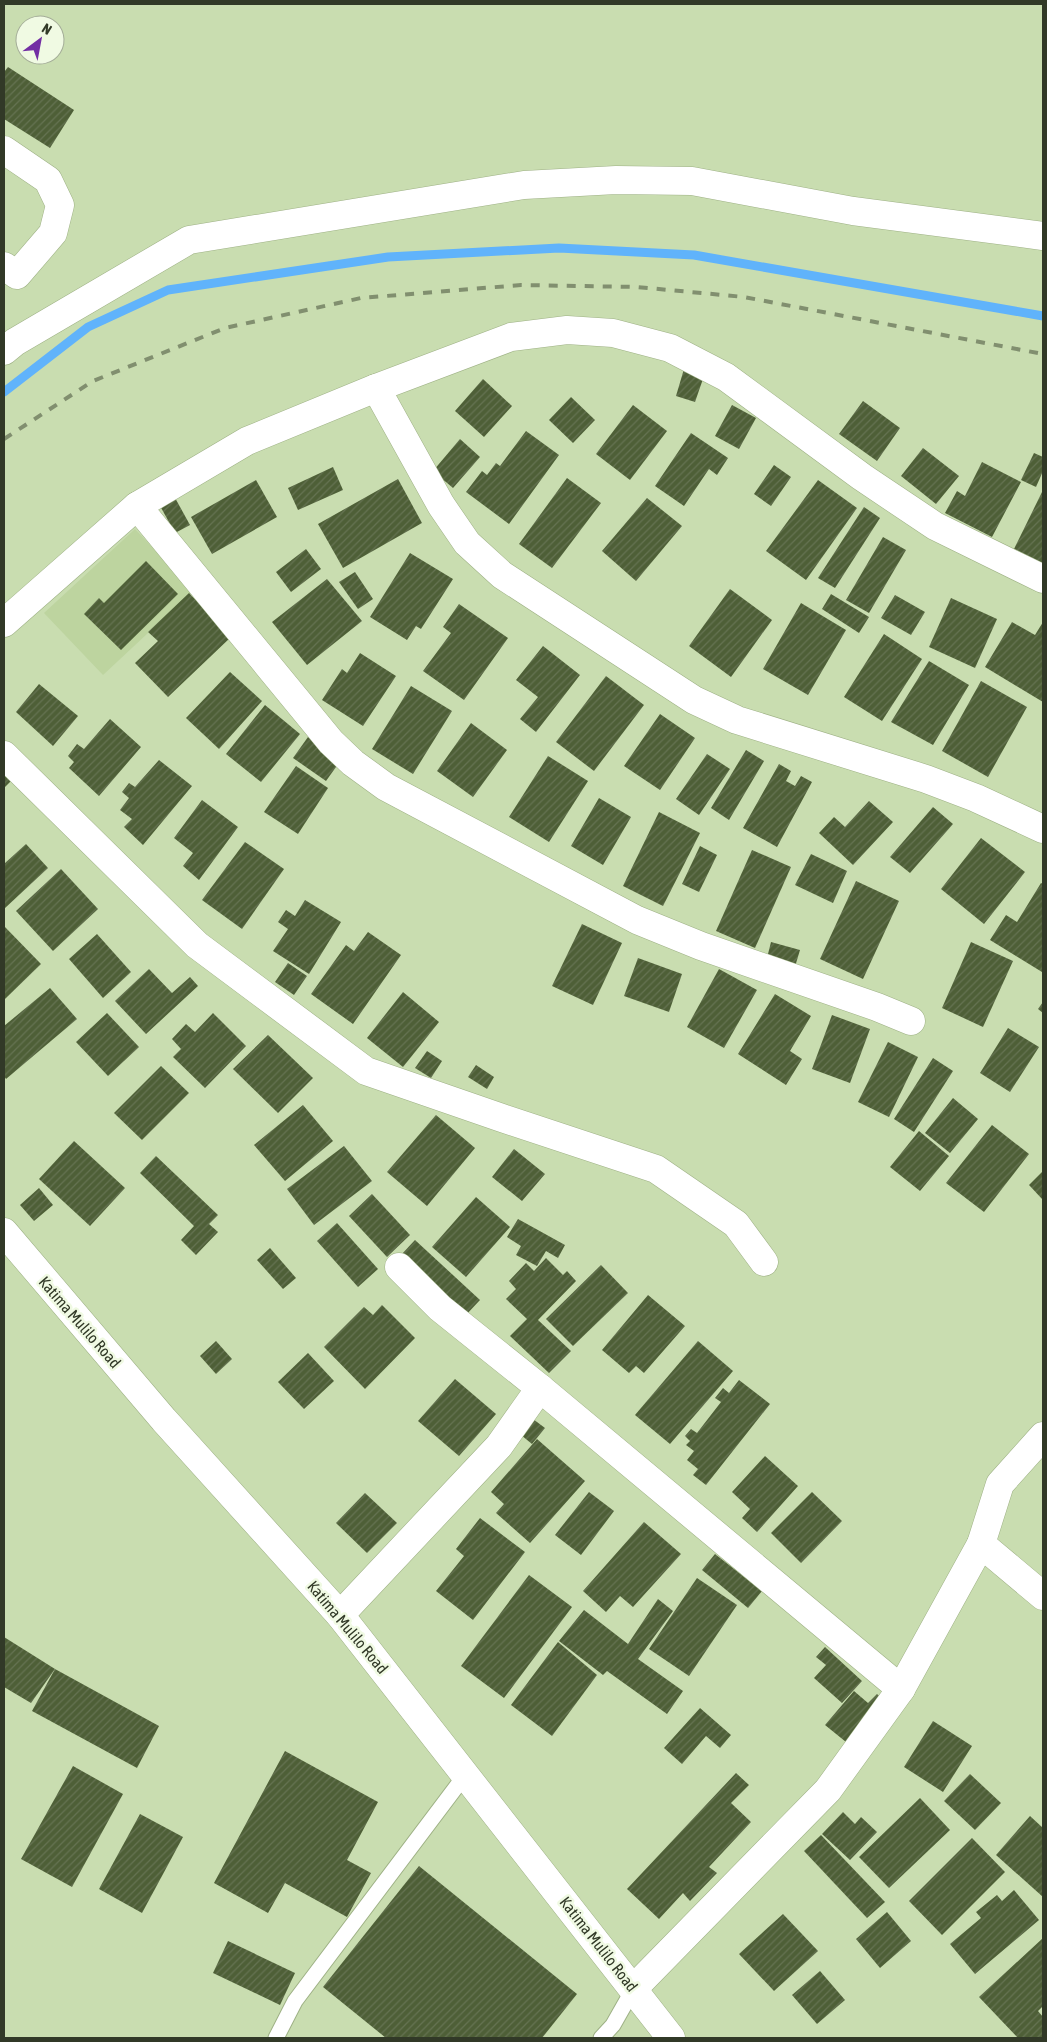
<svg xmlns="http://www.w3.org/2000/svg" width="1047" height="2042" font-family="'Asap Condensed',sans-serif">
  <defs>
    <pattern id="building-hatch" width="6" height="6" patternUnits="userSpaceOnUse" patternTransform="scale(1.25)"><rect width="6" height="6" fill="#4e5f37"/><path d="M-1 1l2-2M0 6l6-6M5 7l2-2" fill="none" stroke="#657352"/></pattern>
  </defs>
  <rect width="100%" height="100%" fill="#c9ddb0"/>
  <polygon fill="#bdd49f" points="135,529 193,591 103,675 44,613"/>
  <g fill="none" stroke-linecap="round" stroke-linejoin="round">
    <polyline stroke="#60b3fb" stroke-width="9" points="4,392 88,327 168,290 388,257 559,248 694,255 1043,316"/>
  </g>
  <g fill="url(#building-hatch)">
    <polygon points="8,67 74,110 50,148 4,119 4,72"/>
    <polygon points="684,369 704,376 695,402 676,396"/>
    <polygon points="483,379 512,406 484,437 455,411"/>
    <polygon points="571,397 595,420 573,443 549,420"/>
    <polygon points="863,401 900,428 877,461 839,434"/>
    <polygon points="633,405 667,431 630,480 596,454"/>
    <polygon points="732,405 756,418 739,449 715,436"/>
    <polygon points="526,431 559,455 509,524 466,492 482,471 487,475 496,463 500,466"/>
    <polygon points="691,433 728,458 717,475 709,469 684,506 655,486"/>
    <polygon points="460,439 480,457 453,488 433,471"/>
    <polygon points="923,448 959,476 936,504 901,476"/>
    <polygon points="1034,453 1043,457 1043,471 1036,487 1021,480"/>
    <polygon points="982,462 1021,482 992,537 945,513 957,491 965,496"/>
    <polygon points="774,465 791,477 771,506 754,494"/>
    <polygon points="333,467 343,490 298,510 288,488"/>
    <polygon points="567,478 601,503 552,568 519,544"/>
    <polygon points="398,479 422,523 343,568 318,524"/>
    <polygon points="256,480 277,517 212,554 191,517"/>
    <polygon points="818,480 857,508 806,580 766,551"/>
    <polygon points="1043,490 1043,564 1014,549"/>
    <polygon points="174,496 190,525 175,533 159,504"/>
    <polygon points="647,498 682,526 636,581 602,551"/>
    <polygon points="864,507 880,518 835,588 818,578"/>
    <polygon points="883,537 906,550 869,613 846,600"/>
    <polygon points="306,549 321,569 291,592 276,572"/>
    <polygon points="410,553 453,579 421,629 416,626 407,640 370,617"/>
    <polygon points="146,561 178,594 121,650 84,614 99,598 104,603"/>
    <polygon points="355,572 373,599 358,609 339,582"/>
    <polygon points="327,579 362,621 307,665 272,622"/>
    <polygon points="730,589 772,620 731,677 689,646"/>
    <polygon points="189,593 231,637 168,697 135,663 158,641 148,632"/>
    <polygon points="831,594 869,617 859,633 822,609"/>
    <polygon points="895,595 925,612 911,635 881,618"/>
    <polygon points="951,598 997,619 975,668 929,647"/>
    <polygon points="801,603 846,630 808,695 763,669"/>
    <polygon points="459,604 508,638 464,700 423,671 451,633 443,627"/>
    <polygon points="1012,622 1035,635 1043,622 1043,702 985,667"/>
    <polygon points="884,634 922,659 882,721 844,697"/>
    <polygon points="543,646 580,675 536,732 520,719 538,697 516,680"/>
    <polygon points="360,653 396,676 363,726 322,700 342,669 347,673"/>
    <polygon points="929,661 969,685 933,745 891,722"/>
    <polygon points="230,672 262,701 219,749 186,718"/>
    <polygon points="606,676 644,705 594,771 556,742"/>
    <polygon points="981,681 1027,707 988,777 942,751"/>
    <polygon points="39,684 78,716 53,746 16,712"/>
    <polygon points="411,686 452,711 413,774 372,749"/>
    <polygon points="265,705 300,734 261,782 226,754"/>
    <polygon points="660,714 695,738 660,790 624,766"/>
    <polygon points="110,719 141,747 99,796 69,768 74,762 68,756 77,744 84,749"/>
    <polygon points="471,723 507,750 473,797 437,771"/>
    <polygon points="308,737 341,760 326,781 293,758"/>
    <polygon points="746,750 764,761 729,820 711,808"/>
    <polygon points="707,754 730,769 699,815 676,799"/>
    <polygon points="548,756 588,781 549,842 509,817"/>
    <polygon points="159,760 192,786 143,845 124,827 132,819 120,810 129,798 122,792 129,783 135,787"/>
    <polygon points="779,764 791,771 786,781 795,786 801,776 812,782 777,847 743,828"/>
    <polygon points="296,766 328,788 298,834 264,812"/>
    <polygon points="4,774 11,781 4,788"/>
    <polygon points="599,798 631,817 603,865 571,846"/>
    <polygon points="202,800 238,827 199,880 183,866 193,853 174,838"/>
    <polygon points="869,801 893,822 853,865 819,833 834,817 845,827"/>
    <polygon points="933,807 953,824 910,873 890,857"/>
    <polygon points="659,812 700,833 663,906 623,886"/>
    <polygon points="981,838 1025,872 984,924 941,889"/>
    <polygon points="245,842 284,869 242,929 202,900"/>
    <polygon points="26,844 48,868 4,909 4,864"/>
    <polygon points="700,846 717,855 699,892 682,884"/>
    <polygon points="752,850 791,867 755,948 716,931"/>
    <polygon points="811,854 847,871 833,903 795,885"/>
    <polygon points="61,869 98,909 53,951 16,911"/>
    <polygon points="856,881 899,901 863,979 820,959"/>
    <polygon points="1041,883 1043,884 1042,972 990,940 1006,915 1017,922"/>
    <polygon points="305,900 341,922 309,974 273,951 288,929 278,922 286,910 295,916"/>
    <polygon points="582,924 622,943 593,1005 552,986"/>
    <polygon points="4,926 41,964 4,1000"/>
    <polygon points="368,932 401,955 353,1024 311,994 346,945 354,951"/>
    <polygon points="97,934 131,972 103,998 69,959"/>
    <polygon points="771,942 800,950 794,970 766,962"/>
    <polygon points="971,942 1013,961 983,1027 942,1008"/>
    <polygon points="638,958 682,974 669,1012 624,996"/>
    <polygon points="288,963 307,976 294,995 275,982"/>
    <polygon points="149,969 172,993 190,977 198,986 146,1034 115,1001"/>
    <polygon points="719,969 757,990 724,1048 687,1027"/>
    <polygon points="50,988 77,1019 6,1079 4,1076 4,1026"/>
    <polygon points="403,992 439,1022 403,1067 367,1038"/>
    <polygon points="775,994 811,1016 790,1051 802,1059 786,1085 738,1054"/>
    <polygon points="1043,1002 1043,1013 1038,1009"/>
    <polygon points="107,1013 139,1047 108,1076 76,1042"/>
    <polygon points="213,1013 246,1046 205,1088 173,1057 181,1049 172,1039 186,1024 195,1032"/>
    <polygon points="832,1015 870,1029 850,1083 812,1069"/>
    <polygon points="1008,1028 1039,1047 1010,1092 980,1073"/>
    <polygon points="268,1035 313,1078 278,1113 233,1069"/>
    <polygon points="888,1042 918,1057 889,1117 858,1102"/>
    <polygon points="427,1051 442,1061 431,1078 415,1068"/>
    <polygon points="933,1058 953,1071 914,1132 894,1119"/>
    <polygon points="476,1065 494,1077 487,1089 468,1077"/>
    <polygon points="161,1066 189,1093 142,1140 114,1113"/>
    <polygon points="953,1098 978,1119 950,1153 925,1133"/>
    <polygon points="303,1105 333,1141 285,1181 254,1145"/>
    <polygon points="436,1115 475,1148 427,1206 387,1172"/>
    <polygon points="992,1125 1029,1154 984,1212 946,1183"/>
    <polygon points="919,1131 949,1156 920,1191 890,1167"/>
    <polygon points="74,1141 125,1188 90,1226 39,1179"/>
    <polygon points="344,1146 372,1181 314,1225 287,1189"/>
    <polygon points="514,1149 545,1174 522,1201 492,1177"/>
    <polygon points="156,1156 218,1215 209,1224 218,1232 196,1255 181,1240 194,1226 140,1173"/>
    <polygon points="1043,1171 1043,1200 1029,1185"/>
    <polygon points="39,1188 53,1205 34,1221 20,1205"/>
    <polygon points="372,1194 410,1235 387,1257 349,1216"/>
    <polygon points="476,1197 510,1227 466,1277 432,1247"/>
    <polygon points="518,1219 565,1245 558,1258 546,1251 537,1266 516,1255 521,1246 507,1237"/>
    <polygon points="337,1223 378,1269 358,1287 317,1241"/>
    <polygon points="415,1240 480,1300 465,1316 401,1255"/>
    <polygon points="270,1248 296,1278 283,1289 257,1260"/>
    <polygon points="546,1258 563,1275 567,1271 576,1281 538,1320 571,1351 549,1373 510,1336 527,1319 506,1299 516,1289 509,1281 526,1263 534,1271"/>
    <polygon points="601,1265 628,1293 573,1346 546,1319"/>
    <polygon points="648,1295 685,1326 644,1373 636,1366 629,1373 602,1350"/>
    <polygon points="382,1305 415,1338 365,1389 324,1347 364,1307 373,1315"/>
    <polygon points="216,1341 232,1359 216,1374 200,1356"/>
    <polygon points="698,1341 733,1371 670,1444 635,1415"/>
    <polygon points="308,1353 334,1381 304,1409 278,1382"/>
    <polygon points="455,1379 496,1414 459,1456 418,1421"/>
    <polygon points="739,1380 770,1404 706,1485 693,1475 698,1469 687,1460 694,1451 686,1445 690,1441 685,1436 691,1429 697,1433 721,1402 715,1398 723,1388 729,1393"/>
    <polygon points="533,1419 545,1428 532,1444 521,1435"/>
    <polygon points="537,1439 585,1481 530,1543 496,1513 504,1504 491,1492"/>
    <polygon points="765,1456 798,1486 757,1532 742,1518 750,1509 732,1492"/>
    <polygon points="589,1492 614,1511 581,1555 555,1535"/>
    <polygon points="812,1492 842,1521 801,1563 771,1533"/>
    <polygon points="365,1493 397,1523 367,1553 336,1523"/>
    <polygon points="480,1518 525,1552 473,1620 436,1591 464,1556 456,1549"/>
    <polygon points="644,1522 681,1554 633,1607 620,1596 606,1612 583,1591"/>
    <polygon points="715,1554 762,1591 748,1608 702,1570"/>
    <polygon points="529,1575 572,1607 504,1698 461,1666"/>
    <polygon points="697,1578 737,1605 689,1676 649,1649"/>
    <polygon points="658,1599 673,1611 638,1659 683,1691 667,1714 607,1671 603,1675 559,1641 584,1610 628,1644"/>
    <polygon points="4,1637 55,1669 31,1703 4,1687"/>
    <polygon points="558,1642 597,1675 552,1736 511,1705"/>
    <polygon points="825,1647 862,1681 842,1703 814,1678 826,1665 816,1657"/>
    <polygon points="55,1669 159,1726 137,1768 32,1711"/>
    <polygon points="854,1691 868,1703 877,1694 885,1701 846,1742 825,1725"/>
    <polygon points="700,1708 731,1735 720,1748 706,1736 682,1764 664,1748"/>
    <polygon points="933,1721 972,1746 943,1792 904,1767"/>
    <polygon points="285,1751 378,1802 347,1860 371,1873 347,1917 285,1883 268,1913 214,1883"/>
    <polygon points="73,1766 123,1794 72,1887 21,1859"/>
    <polygon points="736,1773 749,1785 731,1803 751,1822 709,1867 717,1873 690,1901 683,1893 659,1919 627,1889"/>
    <polygon points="970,1774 1001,1803 975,1830 944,1801"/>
    <polygon points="920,1798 950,1830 889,1888 859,1857"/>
    <polygon points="843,1812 855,1824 861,1817 877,1832 850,1860 822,1834"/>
    <polygon points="140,1814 183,1837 142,1913 99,1889"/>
    <polygon points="1030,1816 1043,1828 1043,1897 996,1855"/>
    <polygon points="821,1835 885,1902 867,1918 804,1851"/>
    <polygon points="972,1838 1005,1872 942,1935 909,1901"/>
    <polygon points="419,1866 577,1994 542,2038 386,2038 323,1987"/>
    <polygon points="1014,1890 1039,1920 975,1974 950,1944 981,1918 976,1912 997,1895 1002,1901"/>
    <polygon points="887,1912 911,1941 880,1968 856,1939"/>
    <polygon points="783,1914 818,1951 774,1991 739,1954"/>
    <polygon points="1043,1938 1043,2006 1038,2011 1043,2017 1043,2038 1018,2038 979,1997"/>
    <polygon points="228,1941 295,1973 280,2005 213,1973"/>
    <polygon points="820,1971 845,2000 817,2024 792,1995"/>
  </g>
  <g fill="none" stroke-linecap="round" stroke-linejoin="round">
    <g stroke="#9eb185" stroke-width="17">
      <g id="lane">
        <polyline points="276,2038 295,2001 466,1774"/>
        <polyline points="601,2038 613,2025 634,1988"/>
      </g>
    </g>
    <g stroke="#9eb185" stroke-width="29">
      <g id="street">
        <polyline points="4,150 48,180 60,205 53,233 17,275 4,266"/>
        <polyline points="4,351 15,342 189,240 524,185 616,180 692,181 853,211 1043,236"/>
        <polyline points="376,388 441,505 467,543 502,575 694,700 737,720 926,779 976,798 1043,829"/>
        <polyline points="137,506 331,742 353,763 386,787 637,920 701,946 877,1007 911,1021"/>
        <polyline points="4,623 137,506 247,441 376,388 511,337 567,330 613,333 670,348 726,377 862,477 935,526 1043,579"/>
        <polyline points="4,755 197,945 366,1071 502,1118 656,1169 736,1224 764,1262"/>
        <polyline points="399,1267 440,1308 540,1388 901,1689"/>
        <polyline points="981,1544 1043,1596"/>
        <polyline points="340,1615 499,1446 540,1388"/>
        <polyline points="634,1988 828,1790 901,1689 981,1544 1000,1484 1043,1436"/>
      </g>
    </g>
    <g stroke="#9eb185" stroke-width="29">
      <polyline id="secondary" points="4,1232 164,1420 340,1615 671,2038"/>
    </g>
    <use href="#lane" stroke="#fff" stroke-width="15"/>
    <use href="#street" stroke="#fff" stroke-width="28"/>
    <use href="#secondary" stroke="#fff" stroke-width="28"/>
    <polyline stroke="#818f6f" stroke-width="4" stroke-dasharray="9 9" stroke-linecap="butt" points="4,439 93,381 225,328 361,298 521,285 637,287 744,297 1043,354"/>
  </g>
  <g text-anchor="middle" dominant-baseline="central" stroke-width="5" stroke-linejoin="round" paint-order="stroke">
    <g font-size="16" fill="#313927" stroke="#f0fae3">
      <text transform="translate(80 1322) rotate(49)">Katima Mulilo Road</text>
      <text transform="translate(348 1627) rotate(50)">Katima Mulilo Road</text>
      <text transform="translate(599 1944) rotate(52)">Katima Mulilo Road</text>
    </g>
  </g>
  <rect width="1047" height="2042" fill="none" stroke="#313927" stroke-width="10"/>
  <g transform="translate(40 40) rotate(32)"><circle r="24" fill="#f0fae3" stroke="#a4ad98"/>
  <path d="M0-4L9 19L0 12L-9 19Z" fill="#732fa4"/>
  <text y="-8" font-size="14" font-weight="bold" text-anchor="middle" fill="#313927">N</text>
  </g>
</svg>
